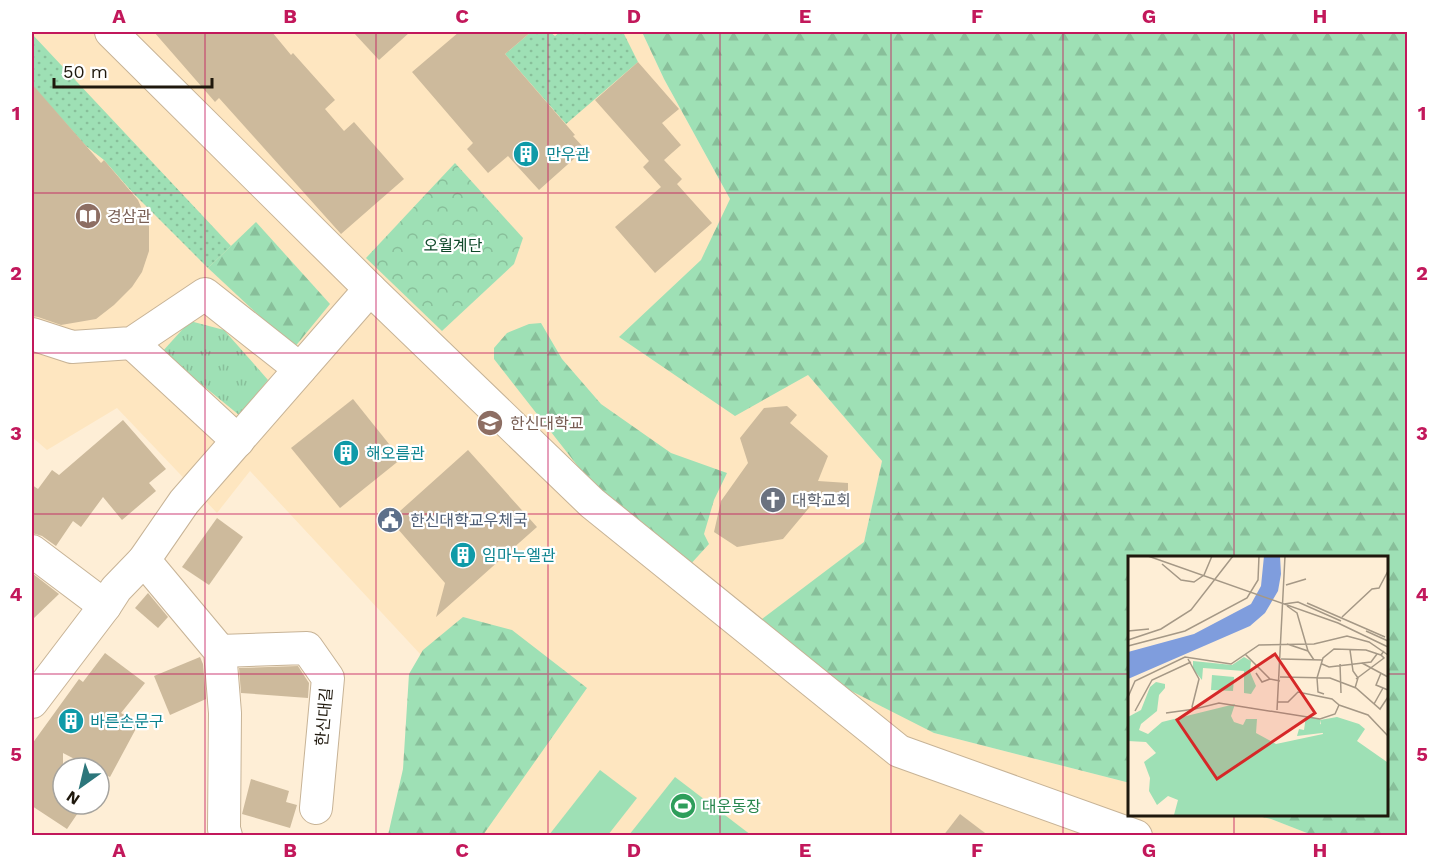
<svg xmlns="http://www.w3.org/2000/svg" width="1439" height="867" font-family="'Work Sans','Noto Sans KR',sans-serif">
  <defs>
    <pattern id="grass-tufts" width="24" height="20" patternUnits="userSpaceOnUse" patternTransform="scale(1.5)"><rect width="24" height="20" fill="#9ee0b5"/><path d="M3 7l-1-3M5 7V3M7 7l1-3M15 17l-1-3M17 17v-4M19 17l1-3" fill="none" stroke="#88bf9a"/></pattern>
    <pattern id="forest-firs" width="22" height="20" patternUnits="userSpaceOnUse" patternTransform="scale(1.5)"><rect width="22" height="20" fill="#9ee0b5"/><path d="M5 1l3.5 6h-7zM16 11l3.5 6h-7z" fill="#88bf9a"/></pattern>
    <pattern id="park-crowns" width="20" height="18" patternUnits="userSpaceOnUse" patternTransform="scale(1.5)"><rect width="20" height="18" fill="#9ee0b5"/><path d="M2 6a3 3 0 1 1 6 0M12 15a3 3 0 1 1 6 0" fill="none" stroke="#88bf9a"/></pattern>
    <pattern id="garden-dots" width="8" height="8" patternUnits="userSpaceOnUse" patternTransform="scale(1.5)"><rect width="8" height="8" fill="#9ee0b5"/><path d="M2 2h.1M6 6h.1" fill="none" stroke="#88bf9a" stroke-width="1.8" stroke-linecap="round"/></pattern>
  </defs>
  <rect width="100%" height="100%" fill="#feeed6"/>
  <polygon fill="#fee6c0" points="32,32 642,32 664,79 730,199 808,375 882,461 864,542 934,733 1130,783 1130,814 1254,815 1271,819 1312,835 416,835 421,655 250,471 217,513 117,408 47,450 32,437"/>
  <polygon fill="url(#grass-tufts)" points="190,321 224,330 268,380 239,415 162,352"/>
  <g fill="url(#forest-firs)">
    <polygon points="642,32 1407,32 1407,835 1312,835 1271,819 1254,815 1386,814 1386,558 1130,558 1130,783 934,733 741,635 864,542 882,461 808,375 735,416 619,337 701,260 730,199 664,79"/>
    <polygon points="256,222 330,304 294,348 208,268"/>
    <polygon points="541,323 562,359 601,404 671,453 727,473 714,500 704,534 709,544 688,567 598,492 494,359 494,348 507,333 529,324"/>
    <polygon points="463,617 512,630 587,688 483,835 388,835 403,769 409,674 423,650"/>
  </g>
  <polygon fill="url(#park-crowns)" points="455,163 523,238 514,264 442,331 366,258"/>
  <g fill="url(#garden-dots)">
    <polygon points="531,32 550,32 555,36 560,32 623,32 638,62 566,124 505,54"/>
    <polygon points="32,34 231,246 208,268 133,193 104,160 86,146 32,85"/>
  </g>
  <g fill="#9ee0b5">
    <polygon points="600,770 637,798 608,835 549,835"/>
    <polygon points="675,777 751,835 629,835"/>
  </g>
  <g fill="#cdba9c">
    <polygon points="154,32 272,32 291,55 293,53 335,100 325,109 344,131 354,122 404,179 341,234 219,98 215,102"/>
    <polygon points="353,32 410,32 379,60"/>
    <polygon points="459,32 531,32 505,54 575,135 573,136 585,149 539,190 508,156 488,173 467,149 473,143 412,72"/>
    <polygon points="638,62 679,109 662,123 681,145 664,160 682,179 677,184 712,223 655,273 615,227 661,187 643,167 649,161 595,100"/>
    <polygon points="32,84 101,163 104,160 138,200 149,226 149,251 142,272 132,287 114,305 96,319 61,325 38,317 32,316"/>
    <polygon points="353,399 401,459 340,508 291,448"/>
    <polygon points="787,406 797,415 790,423 828,456 818,481 848,483 848,504 814,502 783,539 737,547 714,532 721,501 748,463 740,438 764,408"/>
    <polygon points="123,420 166,469 149,483 156,491 122,520 103,497 81,527 73,521 56,546 42,536 32,533 32,485 38,489 52,470 59,475"/>
    <polygon points="468,450 537,527 436,617 445,583 390,520"/>
    <polygon points="217,518 243,537 209,585 182,567"/>
    <polygon points="32,573 59,594 32,620"/>
    <polygon points="148,593 168,617 158,628 135,608"/>
    <polygon points="105,653 145,683 121,713 139,723 110,777 99,772 99,768 92,768 63,753 63,804 84,804 67,829 32,806 32,744 79,679 83,682"/>
    <polygon points="200,657 203,664 206,699 170,715 154,676"/>
    <polygon points="298,666 309,683 308,698 241,693 239,668"/>
    <polygon points="251,779 289,791 286,802 297,805 290,828 242,814"/>
    <polygon points="960,814 989,836 943,836"/>
  </g>
  <g fill="none" stroke-linecap="round" stroke-linejoin="round">
    <g stroke="#c7b396" stroke-width="34">
      <g id="minor">
        <polyline points="111,32 370,289 592,503 899,751 1136,836"/>
        <polyline points="32,334 72,347 132,343 205,294 300,369"/>
        <polyline points="132,343 238,441"/>
        <polyline points="32,551 105,606"/>
        <polyline points="144,560 220,651 225,713 224,829 226,836"/>
        <polyline points="220,651 307,648 328,678 316,808"/>
        <polyline points="32,702 105,606 116,589 144,560 184,502 370,289"/>
      </g>
    </g>
    <use href="#minor" stroke="#fff" stroke-width="32"/>
  </g>
  <path fill="none" stroke="#c2185b" stroke-width="1.5" stroke-opacity="0.55" d="M205 32V836M376 32V836M548 32V836M720 32V836M891 32V836M1063 32V836M1234 32V558M32 193H1408M32 353H1408M32 514H1408M32 674H1130M1386 674H1408M1234 814V836"/>
  <defs>
    <g id="building-disc" transform="scale(1.35)"><circle r="9.5" fill="#0f9aa8" stroke="#fff"/><path d="M-4-6H4V6H1V3H-1V6H-4ZM-2.5-4.3h1.7v1.8h-1.7ZM.8-4.3h1.7v1.8H.8ZM-2.5-1h1.7V.8h-1.7ZM.8-1h1.7V.8H.8Z" fill="#fff"/></g>
    <g id="library-disc" transform="scale(1.35)"><circle r="9.5" fill="#8d6e63" stroke="#fff"/><path d="M-6-4Q-3-5.5-.7-3.5V5Q-3 3-6 4ZM6-4Q3-5.5 .7-3.5V5Q3 3 6 4Z" fill="#fff"/></g>
    <g id="university-disc" transform="scale(1.35)"><circle r="9.5" fill="#8d6e63" stroke="#fff"/><path d="M0-5L7-2L0 1L-7-2ZM-4 1L0 2.5L4 1V4Q0 6-4 4Z" fill="#fff"/></g>
    <g id="church-disc" transform="scale(1.35)"><circle r="9.5" fill="#6b7280" stroke="#fff"/><path d="M-1.2-6h2.4v3.5h3.3v2.4h-3.3V6h-2.4V-.1h-3.3v-2.4h3.3Z" fill="#fff"/></g>
    <g id="civic-disc" transform="scale(1.35)"><circle r="9.5" fill="#5c6f8a" stroke="#fff"/><path d="M-.6-6.5H3V-4.5H.6V-3L4-1V1h2V6H-6V1h2V-1L-.6-3ZM-1.2 2.5V6h2.4V2.5Z" fill="#fff"/></g>
    <g id="stadium-disc" transform="scale(1.35)"><circle r="9.5" fill="#2e9e5b" stroke="#fff"/><path d="M0-5a6.5 5 0 1 0 0 10a6.5 5 0 1 0 0-10ZM-3.5-1.8h7v3.6h-7Z" fill="#fff"/></g>
  </defs>
  <g fill-rule="evenodd">
    <use href="#building-disc" x="526" y="154"/>
    <use href="#library-disc" x="88" y="216"/>
    <use href="#university-disc" x="490" y="423"/>
    <use href="#building-disc" x="346" y="453"/>
    <use href="#church-disc" x="773" y="500"/>
    <use href="#civic-disc" x="390" y="520"/>
    <use href="#building-disc" x="463" y="555"/>
    <use href="#building-disc" x="71" y="721"/>
    <use href="#stadium-disc" x="683" y="806"/>
  </g>
  <g text-anchor="middle" dominant-baseline="central" stroke-width="4.5" stroke-linejoin="round" paint-order="stroke">
    <g font-size="16" fill="#0d838f" stroke="#fff" text-anchor="start">
      <text x="546" y="154">만우관</text>
      <text x="366" y="453">해오름관</text>
      <text x="482" y="555">임마누엘관</text>
      <text x="90" y="721">바른손문구</text>
    </g>
    <g font-size="16" fill="#785e54" stroke="#fff" text-anchor="start">
      <text x="107" y="216">경삼관</text>
      <text x="510" y="423">한신대학교</text>
    </g>
    <g font-size="16" fill="#0f492a" stroke="#fff">
      <text x="453" y="245">오월계단</text>
    </g>
    <g font-size="16" fill="#5b616d" stroke="#fff" text-anchor="start">
      <text x="792" y="500">대학교회</text>
    </g>
    <g font-size="16" fill="#4e5e75" stroke="#fff" text-anchor="start">
      <text x="410" y="520">한신대학교우체국</text>
    </g>
    <g font-size="16" fill="#1f180d" stroke="#fff">
      <text transform="translate(324 717) rotate(-85)">한신대길</text>
    </g>
    <g font-size="16" fill="#27864d" stroke="#fff" text-anchor="start">
      <text x="702" y="806">대운동장</text>
    </g>
  </g>
  <g transform="translate(1128 556)">
    <rect width="260" height="260" fill="#feeed6"/>
    <path d="M116 101 123 105 122 116 128 130 123 138 116 137V115L75 112 74 124 65 113V105L104 109ZM28 126 37 128V132L31 139 29 155 13 168 11 174 20 178 34 166 107 148 103 160 106 166 115 169 118 163H129L128 177 148 188 195 178 192 164 209 161 231 168 237 173 229 185 259 206V259H46L50 244 40 240 29 249 21 235 22 222 16 206 28 197 18 186 0 185V161L13 154 22 131Z" fill="#9ee0b5"/>
    <path d="M178 160 192 163V168L200 170 202 176 169 180 171 173 176 174Z" fill="#9ee0b5"/>
    <path d="M84 119 106 121 105 135 83 134Z" fill="#9ee0b5"/>
    <path d="M136 0H152L153 18 150 35 137 57 122 70 0 123V96L66 78 123 48 133 30Z" fill="#7f9ddd"/>
    <path fill="none" stroke="#a59886" stroke-width="1.5" d="M20 0 210 67 260 91M37 0H66M34 8 53 24 66 26 76 19 84 0M158 29 178 23M179 47 257 81M156 48 170 46 213 65M159 50 169 57 180 95M214 61 244 33 251 32 260 15M0 75 21 73M238 75 260 85M0 84 33 73 63 54 105 0M159 88 180 95 186 104M0 90 57 75 119 42 130 24 131 0M222 94 225 115 230 122 227 132M117 98 142 123 152 125M60 103 71 123 64 151 67 153 91 147 192 163 207 158 211 149 204 143 170 136 160 146H150M153 103 194 104M234 107 260 121M194 108 201 111 243 106 249 98M212 108 213 137M128 117 134 126 142 123M253 117 248 129 260 134M152 121 202 122 228 132 252 153 260 141M189 122 195 102 206 93 238 94 253 99 256 95M189 122 190 136 196 138M228 123 256 102 253 99M0 141 7 125 57 101 103 108 131 89 186 88 219 80 241 86 260 99M246 148 255 132M211 149 240 159 260 180M149 154 157 0M7 155 24 124 63 106M38 157 67 153"/>
    <path fill="#d62828" fill-opacity="0.15" stroke="#d62828" stroke-width="3" d="M147 98 187 157 89 223 49 164Z"/>
    <rect width="260" height="260" fill="none" stroke="#1f180d" stroke-width="3"/>
  </g>
  <rect width="1439" height="867" fill="none" stroke="#ffffff" stroke-width="66"/>
  <g transform="translate(81 786) rotate(214)"><circle r="28" fill="#ffffff" stroke="#a5a39e" stroke-width="1.5"/>
  <path d="M0-4.5L10 22L0 15L-10 22Z" fill="#2c767b"/>
  <text y="-9" font-size="16" font-weight="bold" text-anchor="middle" fill="#1f180d">N</text>
  </g>
  <path d="M54 78v9h158v-9" fill="none" stroke="#1f180d" stroke-width="3"/>
  <text x="63" y="78" font-size="18" fill="#1f180d" stroke="#ffffff" stroke-width="4.5" paint-order="stroke">50 m</text>
  <rect x="33" y="33" width="1373" height="801" fill="none" stroke="#c2185b" stroke-width="2"/>
  <g font-size="20" text-anchor="middle" font-weight="bold" fill="#c2185b">
    <text x="119" y="23">A</text>
    <text x="290" y="23">B</text>
    <text x="462" y="23">C</text>
    <text x="634" y="23">D</text>
    <text x="805" y="23">E</text>
    <text x="977" y="23">F</text>
    <text x="1149" y="23">G</text>
    <text x="1320" y="23">H</text>
    <text x="16" y="120">1</text>
    <text x="1422" y="120">1</text>
    <text x="16" y="280">2</text>
    <text x="1422" y="280">2</text>
    <text x="16" y="440">3</text>
    <text x="1422" y="440">3</text>
    <text x="16" y="601">4</text>
    <text x="1422" y="601">4</text>
    <text x="16" y="761">5</text>
    <text x="1422" y="761">5</text>
    <text x="119" y="857">A</text>
    <text x="290" y="857">B</text>
    <text x="462" y="857">C</text>
    <text x="634" y="857">D</text>
    <text x="805" y="857">E</text>
    <text x="977" y="857">F</text>
    <text x="1149" y="857">G</text>
    <text x="1320" y="857">H</text>
  </g>
</svg>
